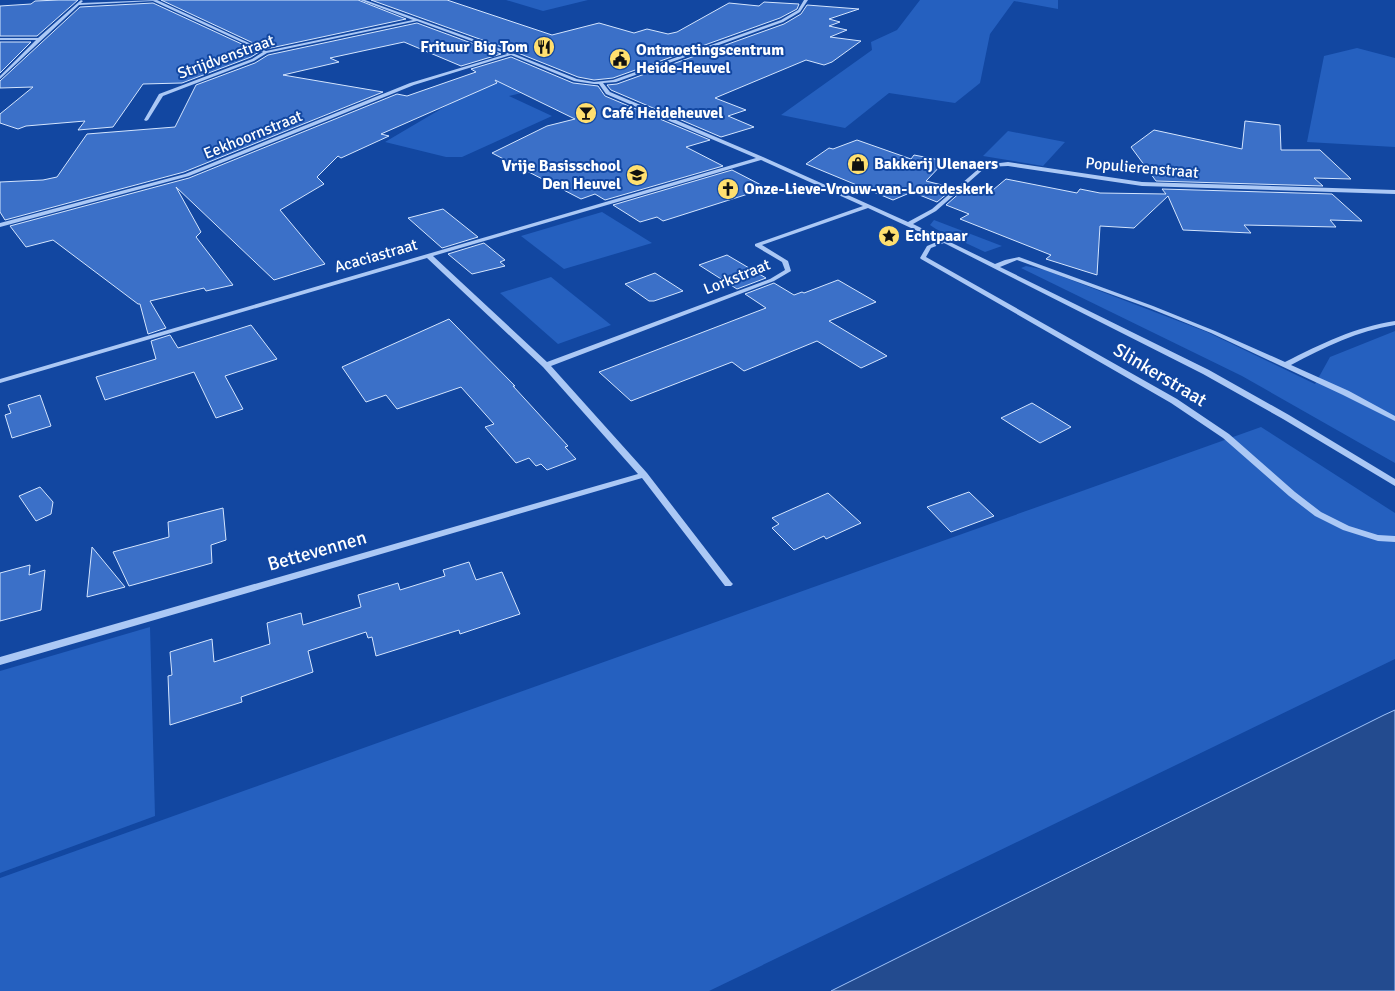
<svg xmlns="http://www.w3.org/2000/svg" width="1395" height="991" font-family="Signika,sans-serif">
  <rect width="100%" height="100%" fill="#1247a1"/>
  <g fill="#2560bf">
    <polygon points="506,0 588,0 543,11"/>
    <polygon points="920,0 1058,0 1058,9 1014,1 990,34 980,83 955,103 889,93 845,128 781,115 872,50 871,42 897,30"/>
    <polygon points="1357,48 1395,58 1395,147 1307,142 1324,56"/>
    <polygon points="502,73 563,83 509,96 552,116 462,157 446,157 385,142"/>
    <polygon points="1008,131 1065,142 1043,166 983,156"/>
    <polygon points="602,212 652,243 564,269 521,236"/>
    <polygon points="934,220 1002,246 985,252 936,229 930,225"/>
    <polygon points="1026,266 1045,270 1207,332 1315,384 1330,357 1395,331 1395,463 1242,376 1021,268"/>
    <polygon points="551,277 611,325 558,344 500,293"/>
    <polygon points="1261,427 1395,513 1395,659 709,991 0,991 0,878"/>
    <polygon points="150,627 155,816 0,873 0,671"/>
  </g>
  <polygon fill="#234b8f" stroke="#9ec2f8" points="1395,710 1395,991 831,991 1384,715"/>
  <g fill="#3b70c8" stroke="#d4e5fe">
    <polygon points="59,0 78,0 37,36 0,36 0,6 31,4 35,1"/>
    <polygon points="161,0 358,0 406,19 266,49"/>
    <polygon points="371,0 447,0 552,35 599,23 634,33 647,29 668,34 677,32 729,3 759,6 764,2 799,4 797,9 780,18 613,78 594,80 578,77 513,51"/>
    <polygon points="153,3 259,52 251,57 182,83 143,84 113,127 78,130 85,121 26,126 18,129 0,123 0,114 33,87 0,88 0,81 80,7"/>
    <polygon points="807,5 859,9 829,19 840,22 829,26 847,30 830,37 861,41 832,62 824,65 806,60 715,98 746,110 728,116 754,127 721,137 611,90 607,85 617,84 784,24 801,14"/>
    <polygon points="417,23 501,54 461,66 404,42 330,58 339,62 283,75 383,92 184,172 5,220 0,212 0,182 43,180 57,177 87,134 175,127 196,85 255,63 268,55"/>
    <polygon points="0,42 31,42 0,73"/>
    <polygon points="511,57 573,83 598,86 605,96 710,140 686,147 723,166 605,200 595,194 581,199 492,153 547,126 575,119 495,80 497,83 381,134 389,136 341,158 338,156 317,177 324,184 280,210 325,264 274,280 176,187 201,232 196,237 233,285 206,291 204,288 150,301 166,328 148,334 140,304 138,304 53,240 26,247 10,226 189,178 397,94 407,96 476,72 471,69"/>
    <polygon points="1245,121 1280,125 1281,150 1320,150 1351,179 1314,178 1323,186 1156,181 1131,147 1154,130 1242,149"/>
    <polygon points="857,140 911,159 914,155 945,161 926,181 954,188 937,202 917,194 919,189 893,200 806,164 829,148 833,149"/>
    <polygon points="732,170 767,188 663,221 657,217 640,222 613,205"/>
    <polygon points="1006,179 1077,193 1080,189 1100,193 1166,194 1162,189 1332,194 1362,221 1330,220 1336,227 1244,225 1251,233 1183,230 1168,196 1134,228 1100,226 1097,275 1046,259 1051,255 960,219 969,214 946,205 963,190 987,195"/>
    <polygon points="443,209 478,237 442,248 408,218"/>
    <polygon points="484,243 505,260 500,262 505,266 472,274 448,254"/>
    <polygon points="727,255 766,278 737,289 699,265"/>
    <polygon points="655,273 683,291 654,301 649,301 625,284"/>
    <polygon points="838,280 876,302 829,321 887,356 861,368 817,341 744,371 732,362 631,401 599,372 766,308 745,294 774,283 794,295 802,292 804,293"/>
    <polygon points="449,319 515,386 513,386 568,446 565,447 576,459 547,470 541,464 536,466 529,458 516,463 485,427 494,424 461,387 397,409 386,395 366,402 342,367"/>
    <polygon points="251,325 277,359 225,376 243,409 216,418 194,372 105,400 96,377 156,359 151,341 170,335 178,348"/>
    <polygon points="40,395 51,426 12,438 5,415 11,413 8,405"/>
    <polygon points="1032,403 1071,427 1040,443 1001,418"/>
    <polygon points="40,487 53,502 51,514 36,521 19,496"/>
    <polygon points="969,492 994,516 951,532 927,507"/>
    <polygon points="828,493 861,523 826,539 824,536 794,550 772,528 779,524 772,518"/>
    <polygon points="223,508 226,540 211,545 212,563 129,586 113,552 169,537 168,522"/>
    <polygon points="92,547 125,587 87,597"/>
    <polygon points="469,562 476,580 502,572 520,614 460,634 459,630 376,656 372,637 368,638 366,632 308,651 313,672 241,697 242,702 170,725 168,676 172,675 170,652 212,639 214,662 270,644 267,623 301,613 303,625 361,607 358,595 398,583 400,590 445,576 443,570"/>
    <polygon points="30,565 29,575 45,570 41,610 0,621 0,573"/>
  </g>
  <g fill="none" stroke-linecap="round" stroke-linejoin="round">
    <path fill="#abc8f5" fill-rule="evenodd" d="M81 0 83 1 81 3 157 0 266 51 413 20 360 0H365L512 53 577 79 594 82 613 80 781 20 798 10 804 0H808L800 12 783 22 616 82 603 83 610 92 763 157 908 222 932 209 983 165 1008 162 1142 182 1395 190V194L1142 186 1008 166 986 167 936 211 913 224 995 264 1005 260 1019 257 1153 306 1215 331 1285 362C1321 344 1355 327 1395 321V325C1357 331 1325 347 1291 365L1349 391 1395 416V421L1343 395 1211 333 1149 308 1017 260 1000 267 1209 370 1289 415 1395 479V486L1283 419 1203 374 944 243 931 248 926 257 1177 399 1229 434 1295 492 1321 512 1349 526 1378 535 1395 536V542L1378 541 1343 530 1315 516 1289 496 1223 438 1171 403 921 259 920 258 927 246 939 241 868 208 762 245 788 261 791 271 774 281 551 366 647 473 731 582 733 584 731 586H725L642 478 0 665V657L638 474 543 367 427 258 0 383V379L756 158 606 94 599 84H594L574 81 511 55 414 85 189 176 0 227V223L185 174 410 83 507 54 417 21 267 53 254 61 163 96 148 120 146 121 144 120 159 94 252 59 263 52 153 1 79 5 0 79V76L36 40H0V38H38ZM761 160 863 206 755 244V246L782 262 785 270 770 279 547 362 433 256Z"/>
  </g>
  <defs>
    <g id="restaurant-disc" transform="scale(1.125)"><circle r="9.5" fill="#ffdf6f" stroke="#1247a1"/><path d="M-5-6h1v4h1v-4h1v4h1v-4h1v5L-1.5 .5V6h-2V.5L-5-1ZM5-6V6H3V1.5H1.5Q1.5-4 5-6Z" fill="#111"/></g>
    <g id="civic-disc" transform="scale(1.125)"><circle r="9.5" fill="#ffdf6f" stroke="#1247a1"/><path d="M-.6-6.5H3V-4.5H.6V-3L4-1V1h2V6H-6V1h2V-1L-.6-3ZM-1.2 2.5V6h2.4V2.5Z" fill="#111"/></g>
    <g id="bar-disc" transform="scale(1.125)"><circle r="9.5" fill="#ffdf6f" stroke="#1247a1"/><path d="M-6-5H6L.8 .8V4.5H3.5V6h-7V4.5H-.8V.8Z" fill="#111"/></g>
    <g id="shop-disc" transform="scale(1.125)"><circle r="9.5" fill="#ffdf6f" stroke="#1247a1"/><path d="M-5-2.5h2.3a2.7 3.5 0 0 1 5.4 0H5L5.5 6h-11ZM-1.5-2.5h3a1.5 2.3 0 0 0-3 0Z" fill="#111"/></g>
    <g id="school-disc" transform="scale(1.125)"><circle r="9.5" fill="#ffdf6f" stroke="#1247a1"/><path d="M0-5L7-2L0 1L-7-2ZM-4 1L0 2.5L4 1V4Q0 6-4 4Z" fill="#111"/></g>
    <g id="church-disc" transform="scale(1.125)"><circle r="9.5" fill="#ffdf6f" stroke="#1247a1"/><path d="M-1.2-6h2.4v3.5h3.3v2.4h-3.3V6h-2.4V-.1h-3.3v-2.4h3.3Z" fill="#111"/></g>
    <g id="sight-disc" transform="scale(1.125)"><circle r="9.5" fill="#ffdf6f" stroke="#1247a1"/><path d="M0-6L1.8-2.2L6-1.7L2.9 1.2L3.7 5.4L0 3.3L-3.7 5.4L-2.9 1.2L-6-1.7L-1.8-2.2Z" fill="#111"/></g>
  </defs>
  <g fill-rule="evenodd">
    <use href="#restaurant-disc" x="544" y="47"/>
    <use href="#civic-disc" x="620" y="59"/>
    <use href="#bar-disc" x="586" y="113"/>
    <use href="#shop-disc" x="858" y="164"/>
    <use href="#school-disc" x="637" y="175"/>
    <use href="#church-disc" x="728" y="189"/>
    <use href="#sight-disc" x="889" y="236"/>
  </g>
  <g text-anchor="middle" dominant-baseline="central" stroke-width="4" stroke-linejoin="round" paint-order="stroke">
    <g font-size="16" font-weight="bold" fill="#fff" stroke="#1247a1" text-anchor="start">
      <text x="528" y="47" text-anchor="end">Frituur Big Tom</text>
      <text x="636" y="50">Ontmoetingscentrum<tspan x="636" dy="18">Heide-Heuvel</tspan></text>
      <text x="602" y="113">Café Heideheuvel</text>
      <text x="874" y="164">Bakkerij Ulenaers</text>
      <text x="621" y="166" text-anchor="end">Vrije Basisschool<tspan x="621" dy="18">Den Heuvel</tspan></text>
      <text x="744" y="189">Onze-Lieve-Vrouw-van-Lourdeskerk</text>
      <text x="905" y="236">Echtpaar</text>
    </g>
    <g font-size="16" fill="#fff" stroke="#1247a1">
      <text transform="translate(226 57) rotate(-20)">Strijdvenstraat</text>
      <text transform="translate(253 135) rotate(-22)">Eekhoornstraat</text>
      <text transform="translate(1142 168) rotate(5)">Populierenstraat</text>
      <text transform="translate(376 256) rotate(-16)">Acaciastraat</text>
      <text transform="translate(737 277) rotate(-22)">Lorkstraat</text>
    </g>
    <g font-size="19" fill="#fff" stroke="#1247a1">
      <text transform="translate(1160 375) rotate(31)">Slinkerstraat</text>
      <text transform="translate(317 551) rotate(-16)">Bettevennen</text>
    </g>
  </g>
</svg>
